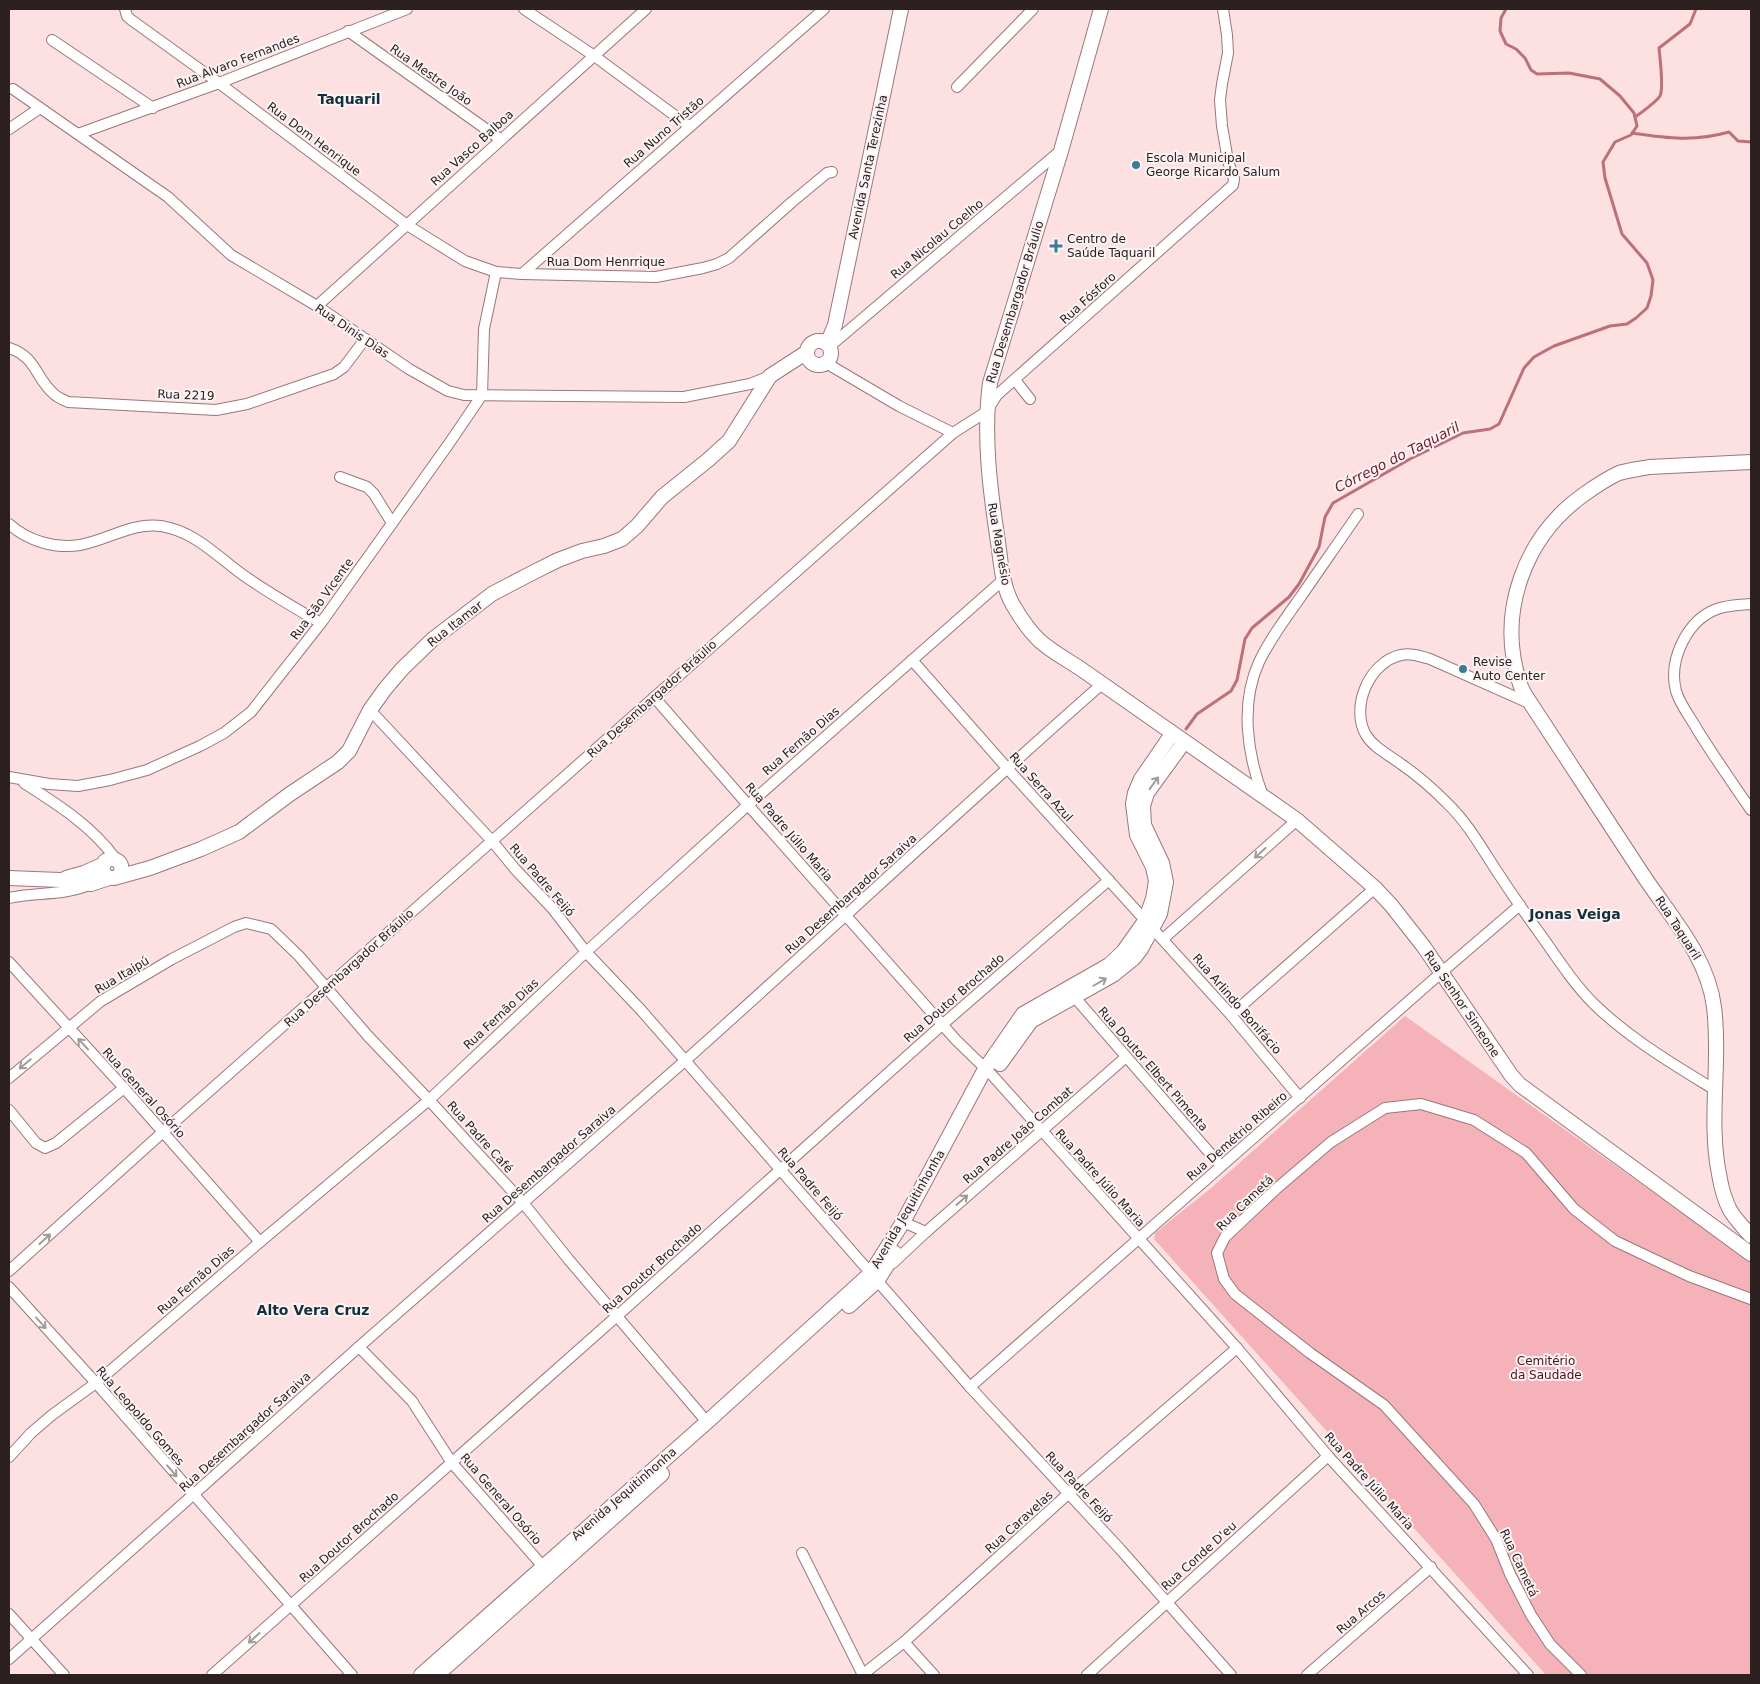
<svg xmlns="http://www.w3.org/2000/svg" width="1760" height="1684" font-family="'DejaVu Sans',sans-serif">
  <rect width="100%" height="100%" fill="#fde0e2"/>
  <polygon fill="#f5b2b8" points="1405,1016 1751,1262 1751,1675 1546,1675 1154,1239 1155,1233 1210,1189"/>
  <g fill="none" stroke-linecap="round" stroke-linejoin="round">
    <g stroke="#bc7079" stroke-width="3">
      <path d="M1635 117C1641 113 1657 101 1660 96 1664 88 1660 59 1659 48L1690 24 1696 9"/>
      <path d="M1632 133C1667 138 1694 142 1729 132L1738 141 1751 142"/>
      <polyline points="1186,729 1197,714 1231,691 1237,680 1245,639 1252,628 1289,597 1299,584 1319,547 1325,517 1333,503 1410,459 1463,433 1490,429 1499,424 1524,368 1534,357 1554,346 1610,326 1627,324 1636,318 1647,308 1651,296 1653,280 1647,263 1622,234 1605,178 1603,162 1615,142 1631,135 1637,126 1634,113 1620,96 1600,79 1569,73 1537,74 1531,70 1525,58 1516,49 1506,44 1500,31 1501,18 1506,9"/>
    </g>
    <g stroke="#99787b" stroke-width="12">
      <g id="street">
        <polyline points="125,9 127,16 130,19 219,83 407,225 465,261 496,272 522,274 656,277 703,268 717,264 729,258 792,202 827,173 832,172"/>
        <polyline points="524,9 593,55 689,126"/>
        <polyline points="348,31 500,139"/>
        <polyline points="52,40 153,108"/>
        <polyline points="957,87 1033,9"/>
        <polyline points="13,89 168,197 231,255 317,306 409,369 448,391 464,395 684,397 750,384 770,376"/>
        <polyline points="9,129 40,108"/>
        <polyline points="78,134 219,83 407,9"/>
        <polyline points="522,274 824,9"/>
        <polyline points="317,306 646,9"/>
        <polyline points="829,347 1060,151"/>
        <path d="M9 348C37 357 35 378 54 394 58 398 64 400 68 402L216 410 247 404 334 374 344 367 365 339"/>
        <polyline points="826,363 899,406 953,433"/>
        <polyline points="1015,380 1030,399"/>
        <polyline points="340,477 367,487 374,494 392,523"/>
        <path d="M9 524C28 541 55 549 80 545 108 540 132 522 161 526 193 531 215 554 239 572 265 591 293 607 321 623"/>
        <path d="M1751 604C1740 605 1728 605 1717 609 1687 620 1668 660 1676 691 1680 705 1691 718 1698 731 1715 758 1733 784 1751 810"/>
        <polyline points="912,660 1007,768 1231,1015 1300,1098"/>
        <polyline points="654,697 748,805 956,1040 992,1075 1237,1348 1328,1456 1528,1675"/>
        <path d="M1531 704 1430 659C1420 656 1411 653 1401 655 1369 662 1350 707 1366 735 1374 748 1389 755 1401 764 1417 775 1433 789 1447 803 1467 822 1481 847 1496 870 1511 893 1527 916 1543 938 1559 961 1575 985 1594 1004 1630 1039 1673 1064 1715 1090"/>
        <polyline points="370,710 492,841 515,869 552,908 586,952 641,1010 970,1387 1120,1549 1231,1675"/>
        <polyline points="9,777 49,784 78,786 110,780 147,770 200,746 224,733 251,712 321,623 448,445 482,395 484,329 496,272"/>
        <path d="M24 783C57 804 92 826 115 858"/>
        <path d="M1263 796C1247 754 1240 704 1259 662 1270 639 1285 619 1300 598 1319 570 1339 542 1358 514"/>
        <path d="M9 898C36 892 65 896 91 884"/>
        <polyline points="1163,939 1297,820"/>
        <polyline points="9,962 124,1088 260,1242"/>
        <polyline points="1071,993 1221,1166"/>
        <polyline points="1231,1015 1375,888"/>
        <polyline points="9,1078 101,1001 172,959 234,927 246,923 271,929 299,956 368,1036 429,1100 524,1204 569,1260 707,1422"/>
        <polyline points="9,1110 36,1143 45,1148 56,1143 124,1088"/>
        <polyline points="903,1222 926,1232"/>
        <polyline points="893,1263 926,1232 1126,1057"/>
        <polyline points="9,1271 163,1132 953,433 986,412 997,395 1233,185 1234,179 1228,161 1222,126 1220,100 1222,84 1228,53 1227,35 1223,9"/>
        <polyline points="9,1287 96,1383 352,1675"/>
        <polyline points="359,1347 412,1401 452,1463 547,1571"/>
        <polyline points="970,1387 1442,972 1520,905"/>
        <polyline points="9,1457 31,1433 52,1415 96,1383 260,1242 429,1100 586,952 748,805 1003,580"/>
        <polyline points="802,1553 863,1675"/>
        <polyline points="9,1614 64,1675"/>
        <polyline points="904,1642 934,1675"/>
        <path d="M9 1659C126 1554 243 1449 361 1345 470 1250 579 1155 687 1059 826 935 962 807 1102 684"/>
        <polyline points="212,1675 617,1316 943,1024 1109,880"/>
        <polyline points="862,1675 904,1642 1068,1494 1237,1348"/>
        <polyline points="1087,1675 1328,1456"/>
        <polyline points="1307,1675 1431,1567"/>
        <polyline points="1581,1675 1550,1644 1531,1615 1510,1574 1496,1539 1474,1504 1384,1405 1310,1353 1235,1294 1224,1279 1217,1253 1225,1237 1276,1189 1331,1142 1385,1108 1421,1104 1474,1120 1526,1153 1574,1209 1615,1241 1689,1276 1751,1299"/>
      </g>
    </g>
    <g stroke="#99787b" stroke-width="16">
      <g id="secondary">
        <path d="M1101 9 1061 151 990 383C983 435 990 490 998 542 1001 563 1002 586 1013 605 1020 617 1029 631 1040 641 1052 652 1068 660 1081 669L1297 820 1375 888 1391 905 1424 947 1511 1075 1520 1085 1751 1254"/>
        <circle cx="819" cy="353" r="12"/>
        <polyline points="827,344 835,325 901,9"/>
        <path d="M1751 462 1649 467C1640 469 1629 470 1619 473 1608 478 1596 486 1586 493 1525 535 1496 612 1520 684 1522 691 1527 698 1531 704 1568 761 1606 818 1643 875 1670 916 1708 957 1714 1007 1721 1063 1708 1119 1719 1174 1721 1186 1724 1199 1730 1210 1735 1219 1744 1228 1751 1236"/>
        <path d="M119 876C126 864 116 855 105 861L102 870C105 876 108 878 114 878L150 868 201 849 239 832 290 794 338 762 349 751 370 710 385 689 402 669 433 639 492 594 530 574 558 560 582 551 604 546 622 539 637 526 662 497 708 460 729 441 770 376 807 352"/>
        <polyline points="9,878 60,880 91,884 109,878"/>
        <polyline points="66,878 84,873 102,865"/>
        <polyline points="1000,1064 1031,1021 1113,975 1134,958 1141,949 1160,914 1166,882 1162,863 1144,825 1143,806 1147,793 1184,742"/>
        <polyline points="849,1306 877,1281 895,1253"/>
        <polyline points="421,1675 707,1422 871,1273 903,1222 985,1069 1023,1014 1109,965 1123,952 1145,921 1153,899 1156,881 1153,867 1137,835 1133,804 1135,793 1141,779 1172,734"/>
        <polyline points="437,1675 662,1474"/>
      </g>
    </g>
    <use href="#street" stroke="#fff" stroke-width="10"/>
    <use href="#secondary" stroke="#fff" stroke-width="14"/>
  </g>
  <defs><path id="oneway-shaft" d="M-6 0H5M1.5-3L5.5 0L1.5 3" fill="none" stroke-width="1.6" stroke-linecap="round" stroke-linejoin="round" transform="scale(1.25)"/></defs>
  <g stroke="#a09b9b">
    <use href="#oneway-shaft" transform="translate(1154 783) rotate(-54)"/>
    <use href="#oneway-shaft" transform="translate(1260 853) rotate(138)"/>
    <use href="#oneway-shaft" transform="translate(1100 982) rotate(-30)"/>
    <use href="#oneway-shaft" transform="translate(83 1044) rotate(-133)"/>
    <use href="#oneway-shaft" transform="translate(25 1064) rotate(140)"/>
    <use href="#oneway-shaft" transform="translate(962 1200) rotate(-41)"/>
    <use href="#oneway-shaft" transform="translate(45 1239) rotate(-42)"/>
    <use href="#oneway-shaft" transform="translate(41 1323) rotate(48)"/>
    <use href="#oneway-shaft" transform="translate(172 1471) rotate(49)"/>
    <use href="#oneway-shaft" transform="translate(254 1638) rotate(138)"/>
  </g>
  <g fill="#3e7d91" stroke="#fbf3f4" stroke-width="2">
    <circle cx="1136" cy="165" r="5"/>
    <path d="M1053.5 238.5h5v5h5v5h-5v5h-5v-5h-5v-5h5z"/>
    <circle cx="1463" cy="669" r="5"/>
  </g>
  <g text-anchor="middle" dominant-baseline="central" stroke-width="4" stroke-linejoin="round" paint-order="stroke">
    <g font-size="12" fill="#2d2021" stroke="#fbf3f4">
      <text transform="translate(238 61) rotate(-21)">Rua Alvaro Fernandes</text>
      <text transform="translate(431 75) rotate(35)">Rua Mestre João</text>
      <text transform="translate(664 132) rotate(-41)">Rua Nuno Tristão</text>
      <text transform="translate(314 139) rotate(37)">Rua Dom Henrique</text>
      <text transform="translate(472 148) rotate(-42)">Rua Vasco Balboa</text>
      <text transform="translate(868 167) rotate(-78)">Avenida Santa Terezinha</text>
      <text transform="translate(937 239) rotate(-40)">Rua Nicolau Coelho</text>
      <text x="606" y="262">Rua Dom Henrrique</text>
      <text transform="translate(1088 298) rotate(-42)">Rua Fósforo</text>
      <text transform="translate(1015 302) rotate(-73)">Rua Desembargador Bráulio</text>
      <text transform="translate(352 331) rotate(34)">Rua Dinis Dias</text>
      <text transform="translate(186 395) rotate(2)">Rua 2219</text>
      <text transform="translate(999 544) rotate(80)">Rua Magnésio</text>
      <text transform="translate(322 599) rotate(-54)">Rua São Vicente</text>
      <text transform="translate(455 624) rotate(-38)">Rua Itamar</text>
      <text transform="translate(652 699) rotate(-42)">Rua Desembargador Bráulio</text>
      <text transform="translate(801 741) rotate(-41)">Rua Fernão Dias</text>
      <text transform="translate(1041 787) rotate(48)">Rua Serra Azul</text>
      <text transform="translate(789 832) rotate(49)">Rua Padre Júlio Maria</text>
      <text transform="translate(542 880) rotate(49)">Rua Padre Feijó</text>
      <text transform="translate(851 894) rotate(-42)">Rua Desembargador Saraiva</text>
      <text transform="translate(1678 928) rotate(57)">Rua Taquaril</text>
      <text transform="translate(349 968) rotate(-42)">Rua Desembargador Bráulio</text>
      <text transform="translate(122 975) rotate(-31)">Rua Itaipú</text>
      <text transform="translate(954 998) rotate(-41)">Rua Doutor Brochado</text>
      <text transform="translate(1237 1004) rotate(49)">Rua Arlindo Bonifácio</text>
      <text transform="translate(1462 1004) rotate(56)">Rua Senhor Simeone</text>
      <text transform="translate(501 1014) rotate(-43)">Rua Fernão Dias</text>
      <text transform="translate(1153 1069) rotate(49)">Rua Doutor Elbert Pimenta</text>
      <text transform="translate(144 1093) rotate(48)">Rua General Osório</text>
      <text transform="translate(1018 1135) rotate(-41)">Rua Padre João Combat</text>
      <text transform="translate(1237 1136) rotate(-41)">Rua Demétrio Ribeiro</text>
      <text transform="translate(480 1137) rotate(48)">Rua Padre Café</text>
      <text transform="translate(549 1164) rotate(-41)">Rua Desembargador Saraiva</text>
      <text transform="translate(1100 1178) rotate(48)">Rua Padre Júlio Maria</text>
      <text transform="translate(810 1184) rotate(49)">Rua Padre Feijó</text>
      <text transform="translate(1245 1203) rotate(-44)">Rua Cametá</text>
      <text transform="translate(908 1209) rotate(-60)">Avenida Jequitinhonha</text>
      <text transform="translate(652 1268) rotate(-42)">Rua Doutor Brochado</text>
      <text transform="translate(196 1280) rotate(-41)">Rua Fernão Dias</text>
      <text transform="translate(140 1416) rotate(49)">Rua Leopoldo Gomes</text>
      <text transform="translate(245 1432) rotate(-42)">Rua Desembargador Saraiva</text>
      <text transform="translate(1369 1481) rotate(48)">Rua Padre Júlio Maria</text>
      <text transform="translate(1079 1487) rotate(47)">Rua Padre Feijó</text>
      <text transform="translate(624 1494) rotate(-41)">Avenida Jequitinhonha</text>
      <text transform="translate(501 1499) rotate(49)">Rua General Osório</text>
      <text transform="translate(1019 1522) rotate(-42)">Rua Caravelas</text>
      <text transform="translate(349 1537) rotate(-42)">Rua Doutor Brochado</text>
      <text transform="translate(1199 1556) rotate(-42)">Rua Conde D'eu</text>
      <text transform="translate(1519 1563) rotate(65)">Rua Cametá</text>
      <text transform="translate(1361 1612) rotate(-41)">Rua Arcos</text>
    </g>
    <g font-size="12" fill="#2d2021" stroke="#fbf3f4" text-anchor="start">
      <text x="1146" y="158">Escola Municipal<tspan x="1146" dy="14">George Ricardo Salum</tspan></text>
      <text x="1067" y="239">Centro de<tspan x="1067" dy="14">Saúde Taquaril</tspan></text>
      <text x="1473" y="662">Revise<tspan x="1473" dy="14">Auto Center</tspan></text>
    </g>
    <g font-size="12" fill="#4f101e" stroke="#fbf3f4">
      <text x="1546" y="1361">Cemitério<tspan x="1546" dy="14">da Saudade</tspan></text>
    </g>
    <g font-size="14" font-weight="bold" fill="#12303a" stroke="#fbf3f4">
      <text x="349" y="99">Taquaril</text>
      <text x="1575" y="914">Jonas Veiga</text>
      <text x="313" y="1310">Alto Vera Cruz</text>
    </g>
    <g font-size="14" font-style="italic" fill="#74192f" stroke="#fbf3f4">
      <text transform="translate(1397 457) rotate(-27)">Córrego do Taquaril</text>
    </g>
  </g>
  <rect width="1760" height="1684" fill="none" stroke="#2d2021" stroke-width="20"/>
</svg>
